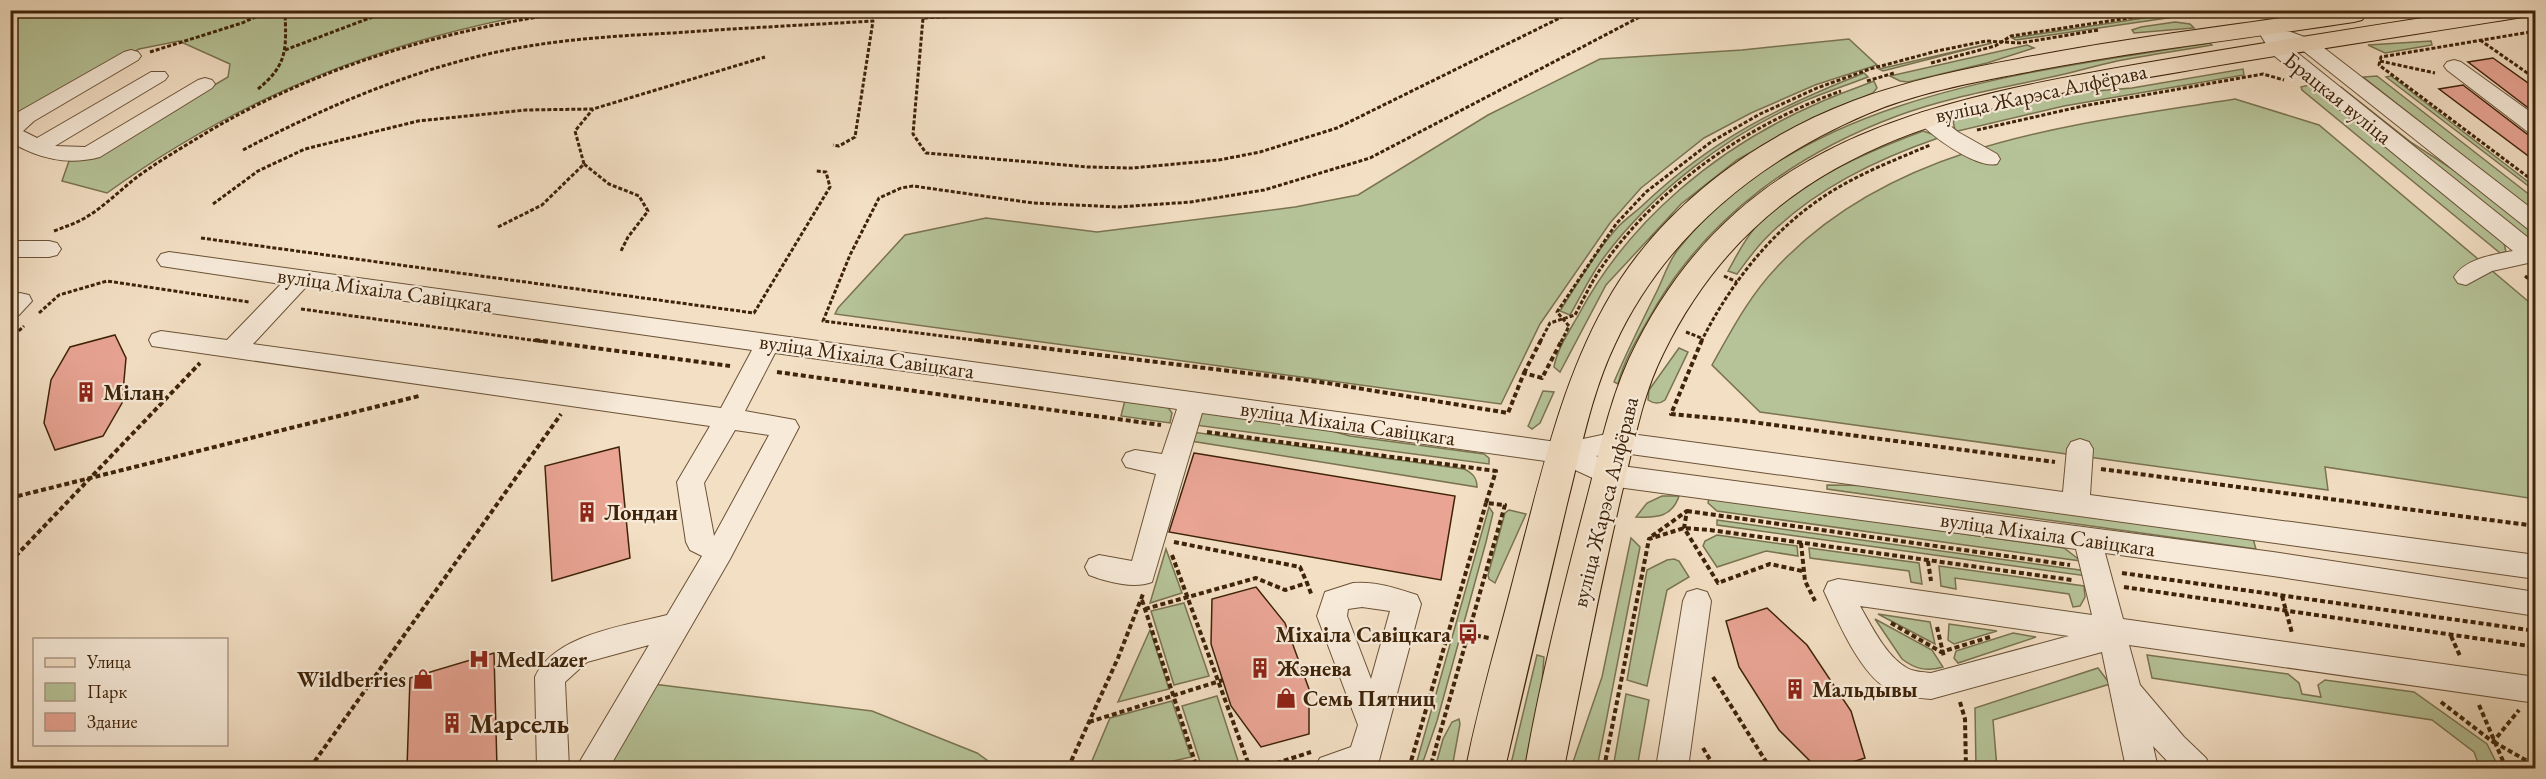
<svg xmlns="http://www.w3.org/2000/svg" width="2546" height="779" font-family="'EB Garamond',serif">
  <rect width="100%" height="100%" fill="#f3dfc4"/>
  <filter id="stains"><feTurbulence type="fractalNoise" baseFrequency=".00333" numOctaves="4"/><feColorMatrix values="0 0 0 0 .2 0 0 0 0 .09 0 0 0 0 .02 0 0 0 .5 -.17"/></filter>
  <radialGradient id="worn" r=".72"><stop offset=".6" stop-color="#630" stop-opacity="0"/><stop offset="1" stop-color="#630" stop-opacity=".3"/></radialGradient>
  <g fill="#b6c398" stroke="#7a7350" stroke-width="1.5">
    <path d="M10 11H549C384 40 243 95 107 193L62 181 69 161 81 160 98 154 228 77 230 64 179 41 139 49 11 123Z"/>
    <polygon points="2170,14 2174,17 2016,40 2012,38"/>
    <polygon points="2175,22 2190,24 2194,28 2134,33 2132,30 2141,27"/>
    <polygon points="1849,39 1877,65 1815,85 1751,113 1704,138 1641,188 1610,223 1540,324 1501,404 835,314 838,308 905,235 986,218 1097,232 1295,207 1358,195 1488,115 1600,59 1742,50"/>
    <polygon points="2431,41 2432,45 2385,53 2368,45"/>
    <polygon points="1992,43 1883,71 1879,69"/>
    <path d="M2210 43 2212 45C2179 51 2146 55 2113 62 2094 66 2075 72 2056 76 2003 88 1948 97 1897 116 1798 153 1711 214 1656 306 1642 331 1625 356 1618 384L1614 382C1627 351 1642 321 1657 291 1664 277 1669 259 1680 247 1803 94 2029 72 2210 43Z"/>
    <polygon points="2027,45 2034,48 1987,63 1908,82 1900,81 1890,76"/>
    <polygon points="2243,69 2244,75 2064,106 1958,131 1955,130 1953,121 1989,111 2071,93 2132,88"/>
    <path d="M1864 73 1868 77C1845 86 1822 93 1800 103 1726 136 1653 192 1605 256 1591 274 1581 296 1570 315L1560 311C1578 283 1595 253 1617 228 1625 219 1636 212 1644 204 1713 139 1778 107 1864 73Z"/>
    <polygon points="2377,76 2535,199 2535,212 2363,77"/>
    <polygon points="2391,76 2535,187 2535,191 2386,77"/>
    <path d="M1874 81 1877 88 1873 93 1812 118 1737 160 1681 204 1606 285 1560 372 1554 367C1557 349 1570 330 1579 314 1629 220 1718 147 1814 105 1833 96 1854 89 1874 81Z"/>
    <polygon points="2309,85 2504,243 2506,252 2500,253 2302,90 2301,87"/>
    <polygon points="2341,87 2412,143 2460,174 2535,233 2535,245"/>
    <path d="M2235 99 2319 125 2535 307V499L2325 467 2328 490 1760 412 1712 365C1731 331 1750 295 1777 267 1895 141 2074 125 2235 99Z"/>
    <path d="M1923 131 1941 137C1877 159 1814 189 1766 238 1755 249 1746 262 1737 274L1728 271C1736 257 1744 240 1755 228 1799 181 1864 153 1923 131Z"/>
    <path d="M1679 348 1688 352 1665 400C1660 404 1654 404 1648 400L1649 390Z"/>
    <polygon points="1543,391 1554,392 1540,423 1532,429 1528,426 1529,424"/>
    <polygon points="1125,400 1166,405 1172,413 1170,423 1121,416"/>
    <polygon points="1202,413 1277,416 1350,436 1484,454 1489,458 1489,464 1195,425"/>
    <path d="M1192 432 1464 469C1473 473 1477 478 1477 487L1191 441Z"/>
    <polygon points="1827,485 1903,486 2252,535 2256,549 1827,489"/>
    <path d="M1662 496H1679C1672 517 1657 518 1636 517L1647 503Z"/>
    <polygon points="1709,498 2064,548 2081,561 1717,511 1708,503"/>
    <polygon points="1489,507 1493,513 1486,542 1437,721 1424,759 1420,765 1417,761"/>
    <polygon points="1509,510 1526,514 1495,583 1489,579 1488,575 1505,513"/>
    <polygon points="1717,520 2087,571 2087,576 1717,525"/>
    <polygon points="1717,535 1797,546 1798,556 1766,551 1717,567 1703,546 1705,541"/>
    <polygon points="1631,538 1640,547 1597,768 1571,768 1602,677"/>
    <polygon points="1809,548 1919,563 1922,584 1911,582 1909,571 1810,558"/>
    <polygon points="1166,549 1182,593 1150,603"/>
    <polygon points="1674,559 1679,561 1689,577 1667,590 1647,686 1627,680 1647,570 1667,560"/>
    <polygon points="1939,566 2084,586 2085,597 2080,606 2073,607 2069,594 1955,578 1956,589 1941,586"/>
    <polygon points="1184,603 1209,676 1174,685 1151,611"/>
    <polygon points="1878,614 1930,622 1935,644"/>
    <path d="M1875 619 1932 650 1943 667C1927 672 1915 669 1902 659Z"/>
    <polygon points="1949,624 1997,631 1954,644 1948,640"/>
    <polygon points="1150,630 1169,689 1118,702"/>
    <polygon points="2013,633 2036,637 1958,663 1954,658 1956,651"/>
    <polygon points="1537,655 1544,657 1537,745 1532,768 1510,768"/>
    <polygon points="2147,655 2288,674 2299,683 2302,694 2321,697 2318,685 2325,680 2414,692 2487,744 2499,768 2480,768 2474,752 2432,720 2152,678"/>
    <polygon points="2098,668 2110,684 1993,720 1997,768 1976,768 1975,708"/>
    <polygon points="653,684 872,711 977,753 998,768 609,768"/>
    <polygon points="1626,694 1649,700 1637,768 1613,768"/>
    <polygon points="1217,696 1240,767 1202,768 1182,706"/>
    <polygon points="1172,701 1191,757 1143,768 1089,768 1110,718"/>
    <polygon points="1459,719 1460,724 1452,768 1435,768 1443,739 1452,722"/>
  </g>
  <g fill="#e9a494" stroke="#3e2308" stroke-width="1.5">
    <polygon points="2493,58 2535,88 2535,113 2468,62"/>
    <polygon points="2463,85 2527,134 2535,135 2535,161 2439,89"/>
    <polygon points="115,335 126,358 122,403 103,436 55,450 44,423 51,380 70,347"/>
    <polygon points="619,447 630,558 552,581 545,466"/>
    <polygon points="1194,453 1455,496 1441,580 1169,532"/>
    <polygon points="1256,587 1285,623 1309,689 1309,734 1261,747 1231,706 1211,644 1212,599"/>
    <polygon points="1767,608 1807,645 1851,711 1865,758 1834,768 1817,768 1779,730 1739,667 1726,621"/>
    <polygon points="494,653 497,768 407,768 410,678"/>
  </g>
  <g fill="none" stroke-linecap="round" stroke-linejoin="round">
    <g stroke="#6b5237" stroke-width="2">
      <g id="minor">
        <path d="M2267 23 2274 25 2278 31 2291 32 2315 41 2536 212V231L2528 229 2301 49 2285 43 2536 244V265L2528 263 2492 271 2466 285 2458 283 2454 277C2466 258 2493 255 2513 251L2272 54 2257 29 2260 25Z"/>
        <path d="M131 50 138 52 141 56 138 60 34 121 23 131 37 138 151 72H165L168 76 165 80 55 146 85 147 198 80 205 78 212 80 215 84 212 88 100 157C66 166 39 158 10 142V120L20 111 124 52Z"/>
        <polygon points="2454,60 2461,62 2536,116 2536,133 2528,132 2447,70 2444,66 2447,62"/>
        <path d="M1927 111 1934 113 1958 132 1997 154 2000 159 1997 164C1977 169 1928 135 1916 118L1920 113Z"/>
        <polygon points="10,241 49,241 57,243 61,249 57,255 49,257 10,257"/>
        <path d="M169 252 1564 443 1616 432 2063 492 2067 449 2071 442 2080 439 2089 442 2093 449 2090 495 2536 555V579L1616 452 1596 456 1614 465 2273 552 2536 592V616L2273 576 2105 553 2123 619 2536 677V703L2129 645 2140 685 2184 737 2206 758 2211 768H2174L2153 746 2158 768H2126L2102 652 1931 699C1916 698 1899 696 1886 688 1858 670 1838 621 1824 591L1828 582 1838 579 2092 615 2076 549 1610 486 1560 463 1202 413 1152 582C1134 589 1107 582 1089 575L1085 567 1089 559 1099 555 1132 561 1156 474 1126 467 1122 460 1126 453 1135 450 1162 454 1177 409 775 353 745 411 795 420 799 427 730 559 609 768H576L649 645 587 662 565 682 569 768H537L535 677C555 634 625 626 667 615L702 556 690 550 686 542 677 482 710 426 152 346 149 340 152 334 161 331 227 340 281 284 161 266 157 260 161 254ZM306 287 752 350 721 408 253 344ZM735 430 769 435 714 536 704 483ZM1860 606 2069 636 1931 673C1923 672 1914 672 1907 668 1886 656 1872 627 1860 606Z"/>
        <polygon points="20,293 29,295 32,301 19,315 10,317 10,296"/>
        <path d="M1353 583C1375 581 1396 588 1417 595L1421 604 1377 768H1315L1320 758 1351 747 1358 725 1317 616 1325 592ZM1362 607 1390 611 1371 679 1347 616 1348 609Z"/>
        <polygon points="1697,589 1707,592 1711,601 1688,768 1656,768 1683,601 1687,592"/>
      </g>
    </g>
    <g stroke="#3e2308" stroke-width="2">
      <g id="major">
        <path d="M2336 10H2363L2366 15 2362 20 2354 22C2243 39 2132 51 2022 73 1970 83 1916 93 1867 114 1759 160 1665 236 1615 344 1591 394 1581 450 1567 504 1546 592 1525 680 1505 768H1466C1479 701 1500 633 1517 565 1541 477 1560 386 1605 305 1657 210 1753 139 1853 101 1906 81 1963 69 2018 59 2123 38 2230 26 2336 10Z"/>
        <path d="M2474 10H2535L2531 15 2523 17C2410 35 2297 52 2185 71 1971 107 1768 138 1663 354 1642 396 1634 443 1623 488 1601 581 1583 674 1564 768H1525C1540 680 1564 586 1587 498 1599 452 1609 403 1629 359 1733 138 1927 101 2145 63 2254 44 2364 27 2474 10Z"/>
      </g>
    </g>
    <g stroke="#3e2308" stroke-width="3" stroke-dasharray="4 2" stroke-linecap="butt">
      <polyline points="1060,10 923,18 913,134 926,153 1088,167 1132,168 1219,160 1260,152 1337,128 1576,10"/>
      <polyline points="2186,10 2193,17 2190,17"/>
      <polyline points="2536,31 2381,57 2379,65 2536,183"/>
      <polyline points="2480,40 2536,79"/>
      <polyline points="285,50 391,10"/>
      <polyline points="150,52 242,23 271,10"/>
      <polyline points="2380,61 2435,73"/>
      <polyline points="1931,63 1995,46 2011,36 2181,10"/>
      <polyline points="1867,81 1894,73"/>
      <path d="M258 89C289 64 286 47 285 10"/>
      <polyline points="1977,130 2083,106 2263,74 2284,80"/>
      <path d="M243 150C321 109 402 74 488 54 549 40 611 36 673 33 740 28 806 25 873 21L855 137 839 146 833 145"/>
      <polyline points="584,164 575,131 593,109"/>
      <polyline points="213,204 258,171 305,149 418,121 526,110 593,109 765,57"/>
      <polyline points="498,227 542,205 584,164 609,184 639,196 648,211 628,237 621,251"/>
      <path d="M54 231C64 227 74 224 83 219 103 208 119 191 137 177 159 161 183 147 206 133 321 64 451 28 583 10"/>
      <polyline points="201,238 754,313 830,187 826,172 816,171"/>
      <polyline points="1724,276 1737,282"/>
      <polyline points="2525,276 2536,285"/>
      <polyline points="10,282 14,268"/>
      <polyline points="301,309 546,342"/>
      <polyline points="39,313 59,295 107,281 249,302"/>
      <polyline points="1686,332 1701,338"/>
      <polyline points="10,339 24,326"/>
      <polyline points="990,342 823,321 850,255 879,198 901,188 913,186 1033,203 1118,207 1191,202 1264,190 1370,158 1653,10"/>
      <path d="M1540 342 1550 323 1575 315C1583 300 1590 285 1599 271 1656 187 1747 125 1841 91"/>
      <polyline points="1561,342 1569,326 1557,312 1616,224 1646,192 1711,142 1760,114 1817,88 1870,69 1937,51 1986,41 2020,43 2099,30"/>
      <path d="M1701 342C1730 284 1771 231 1826 195 1858 174 1895 160 1930 145"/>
    </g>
    <g stroke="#3e2308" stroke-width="4" stroke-dasharray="5 3" stroke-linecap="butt">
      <polyline points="535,340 730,366"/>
      <polyline points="978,340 1327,383 1508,413 1524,373 1542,378 1562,340"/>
      <polyline points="1702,340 1671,414 1744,421 2055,462"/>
      <polyline points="777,372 1161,425"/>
      <polyline points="1524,373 1541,340"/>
      <polyline points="1207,432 1496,471 1486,503 1505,505 1430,768"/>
      <polyline points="2101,469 2536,526"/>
      <polyline points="10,498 419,396"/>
      <polyline points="1687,511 2070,565"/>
      <polyline points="1652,536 1687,511 1684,528 1718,583 1770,564 1802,571"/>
      <polyline points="1174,542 1300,567 1307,583"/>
      <polyline points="1801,543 1805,581 1815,601"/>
      <polyline points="1172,555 1250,768"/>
      <polyline points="1928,561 1931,581"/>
      <polyline points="10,562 200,363"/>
      <polyline points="2122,573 2536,631"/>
      <polyline points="2124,587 2536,647"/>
      <polyline points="2282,596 2292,633"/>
      <polyline points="1142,600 1197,768"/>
      <polyline points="1145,609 1256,578 1285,590 1307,583 1312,596"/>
      <polyline points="1891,623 1941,652 1990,637"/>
      <polyline points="1937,627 1944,657"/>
      <polyline points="1468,634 1489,638"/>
      <polyline points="2451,636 2460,656"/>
      <polyline points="1713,677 1770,768"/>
      <polyline points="1960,702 1965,719 1966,768"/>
      <polyline points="2441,702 2493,742 2519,710"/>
      <polyline points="2479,705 2506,768"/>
      <polyline points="1089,722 1223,680"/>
      <polyline points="2494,742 2536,766"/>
      <polyline points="1703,748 1715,768"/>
      <polyline points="310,768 561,414"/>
      <polyline points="1068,768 1118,658 1143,594"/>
      <polyline points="1261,768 1311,752"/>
      <polyline points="1409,768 1486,503"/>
      <polyline points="1604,768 1649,539 1684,528 1710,530 2072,580"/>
    </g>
    <use href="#minor" fill="#f7ead9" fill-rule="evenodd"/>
    <use href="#major" fill="#f3dfc4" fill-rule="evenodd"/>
  </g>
  <defs>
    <g id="building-bare" transform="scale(1.62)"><path d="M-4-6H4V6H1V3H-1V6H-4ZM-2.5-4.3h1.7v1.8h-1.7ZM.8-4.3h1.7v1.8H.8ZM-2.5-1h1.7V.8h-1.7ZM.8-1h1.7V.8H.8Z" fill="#8f2418" stroke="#f7ead9" stroke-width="2.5" paint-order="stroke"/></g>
    <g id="bus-bare" transform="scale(1.62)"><path d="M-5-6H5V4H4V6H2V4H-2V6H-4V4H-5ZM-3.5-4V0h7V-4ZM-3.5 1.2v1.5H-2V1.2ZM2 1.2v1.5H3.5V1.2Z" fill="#8f2418" stroke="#f7ead9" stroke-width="2.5" paint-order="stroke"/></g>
    <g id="hospital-bare" transform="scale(1.62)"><path d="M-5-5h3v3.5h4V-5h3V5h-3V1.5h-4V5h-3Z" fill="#8f2418" stroke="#f7ead9" stroke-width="2.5" paint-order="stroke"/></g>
    <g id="shop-bare" transform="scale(1.62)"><path d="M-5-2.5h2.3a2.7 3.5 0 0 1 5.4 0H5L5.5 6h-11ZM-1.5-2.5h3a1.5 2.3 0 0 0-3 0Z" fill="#8f2418" stroke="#f7ead9" stroke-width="2.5" paint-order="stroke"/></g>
  </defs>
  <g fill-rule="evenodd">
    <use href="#building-bare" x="86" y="392"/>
    <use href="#building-bare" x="587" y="512"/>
    <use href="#bus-bare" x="1468" y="634"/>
    <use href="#hospital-bare" x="479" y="659"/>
    <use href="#building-bare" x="1260" y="668"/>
    <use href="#shop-bare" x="423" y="679"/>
    <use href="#building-bare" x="1795" y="689"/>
    <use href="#shop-bare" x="1286" y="698"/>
    <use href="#building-bare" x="452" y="723"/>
  </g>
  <g text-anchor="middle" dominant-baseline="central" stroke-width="4.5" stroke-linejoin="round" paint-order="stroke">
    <g font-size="22" fill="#3e2308" stroke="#f7ead9">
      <text transform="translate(2041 93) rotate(-12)">вуліца Жарэса Алфёрава</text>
      <text transform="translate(2338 98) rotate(39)">Брацкая вуліца</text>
      <text transform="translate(385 290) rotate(8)">вуліца Міхаіла Савіцкага</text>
      <text transform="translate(867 356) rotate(8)">вуліца Міхаіла Савіцкага</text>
      <text transform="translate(1348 423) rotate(8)">вуліца Міхаіла Савіцкага</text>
      <text transform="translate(1605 502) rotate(-76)">вуліца Жарэса Алфёрава</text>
      <text transform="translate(2048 534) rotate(8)">вуліца Міхаіла Савіцкага</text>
    </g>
    <g font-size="22" font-weight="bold" fill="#3e2308" stroke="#f7ead9" text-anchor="start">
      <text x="103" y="392">Мілан</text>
      <text x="604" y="512">Лондан</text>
      <text x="1451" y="634" text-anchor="end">Міхаіла Савіцкага</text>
      <text x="496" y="659">MedLazer</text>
      <text x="1277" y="668">Жэнева</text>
      <text x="406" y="679" text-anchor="end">Wildberries</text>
      <text x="1812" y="689">Мальдывы</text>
      <text x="1303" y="698">Семь Пятниц</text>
    </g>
    <g font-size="27" font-weight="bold" fill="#3e2308" stroke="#f7ead9" text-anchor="start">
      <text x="469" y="723">Марсель</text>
    </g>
  </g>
  <rect width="2546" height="779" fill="none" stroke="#f3dfc4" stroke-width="36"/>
  <rect x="12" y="12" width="2522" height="755" fill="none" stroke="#3e2308" stroke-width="3"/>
  <rect x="18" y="18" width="2510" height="743" fill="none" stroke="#3e2308" stroke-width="1.5"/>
  <rect x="33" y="638" width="195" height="108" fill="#f7ead9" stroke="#ad9a85" stroke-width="1.5"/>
  <rect x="45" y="658" width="30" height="9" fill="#f3dfc4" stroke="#ad9a85" stroke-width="1.5"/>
  <text x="87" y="668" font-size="18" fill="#3e2308">Улица</text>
  <rect x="45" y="683" width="30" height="18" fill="#b6c398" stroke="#ad9a85" stroke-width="1.5"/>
  <text x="87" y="698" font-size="18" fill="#3e2308">Парк</text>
  <rect x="45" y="713" width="30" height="18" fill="#e9a494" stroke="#ad9a85" stroke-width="1.5"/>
  <text x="87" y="728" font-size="18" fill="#3e2308">Здание</text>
  <rect width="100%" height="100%" filter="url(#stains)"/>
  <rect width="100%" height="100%" fill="url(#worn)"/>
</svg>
